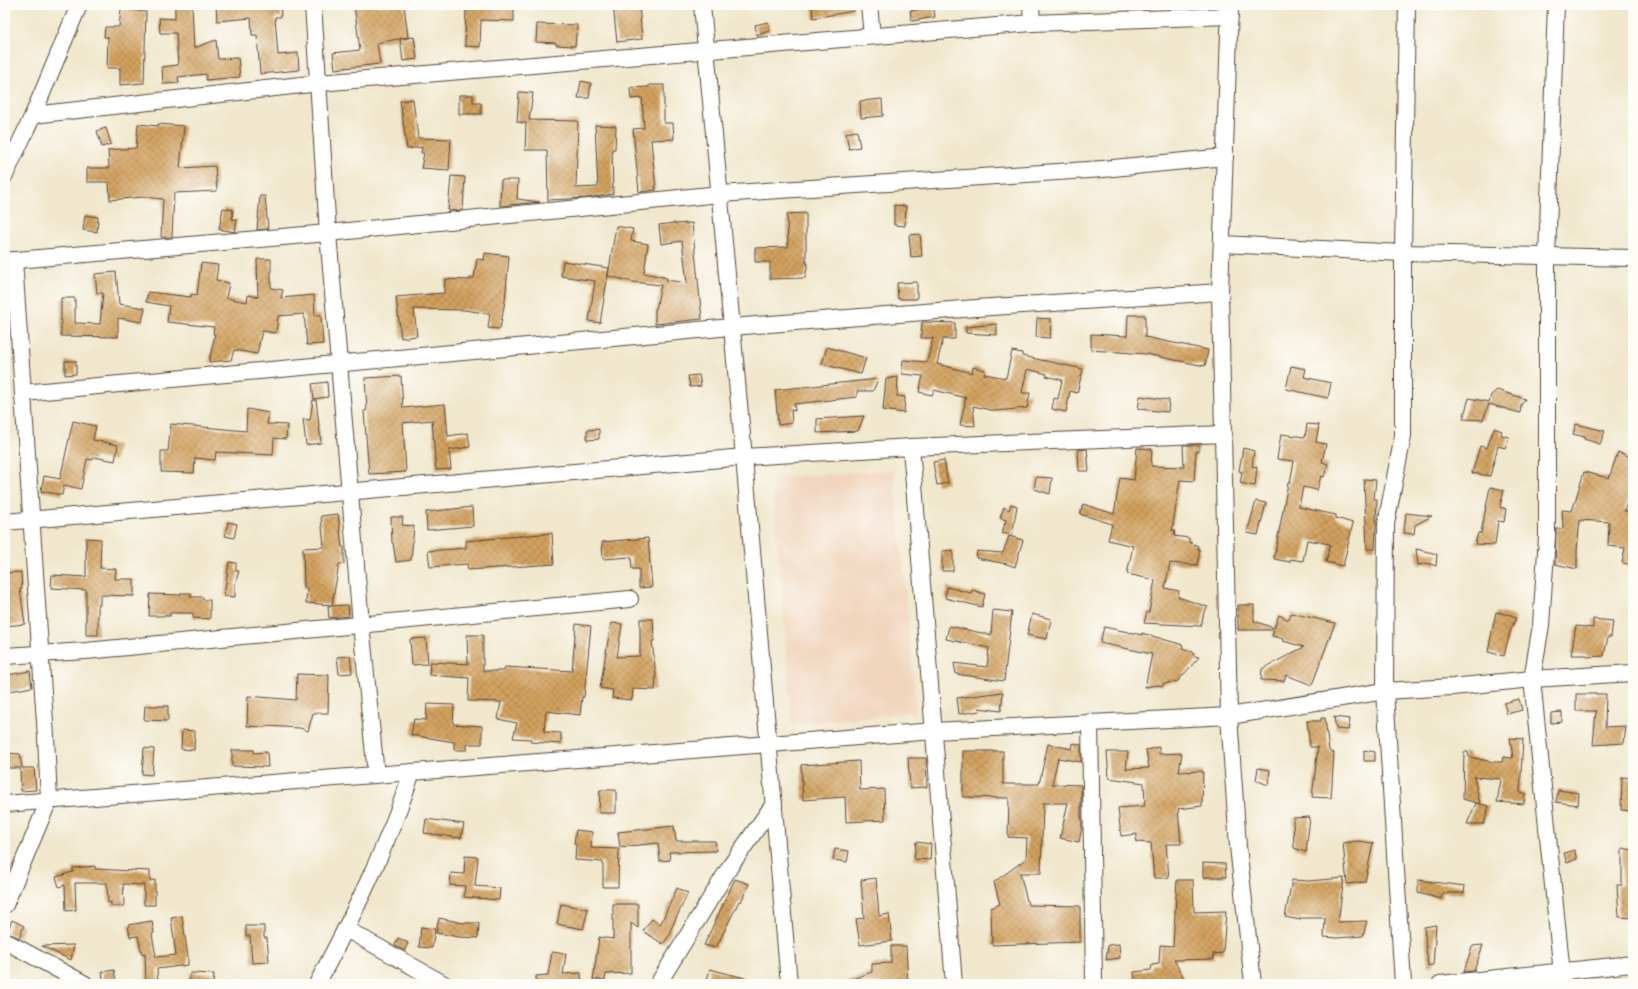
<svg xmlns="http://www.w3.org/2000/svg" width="1638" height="989" font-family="'Shantell Sans',sans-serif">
  <defs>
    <pattern id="building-cross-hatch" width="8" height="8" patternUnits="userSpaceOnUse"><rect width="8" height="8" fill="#d3a25f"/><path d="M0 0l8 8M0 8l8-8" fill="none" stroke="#ac844e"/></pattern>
  </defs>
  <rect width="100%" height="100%" fill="#fdfcf7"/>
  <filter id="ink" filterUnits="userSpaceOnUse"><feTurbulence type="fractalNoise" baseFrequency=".025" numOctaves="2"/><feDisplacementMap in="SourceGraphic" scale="8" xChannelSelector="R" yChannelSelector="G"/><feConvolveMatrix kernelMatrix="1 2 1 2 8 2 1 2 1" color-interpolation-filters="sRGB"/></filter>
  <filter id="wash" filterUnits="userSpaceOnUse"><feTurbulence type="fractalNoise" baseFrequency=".012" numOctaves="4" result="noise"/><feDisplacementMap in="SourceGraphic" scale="16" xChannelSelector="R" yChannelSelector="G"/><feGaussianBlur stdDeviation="0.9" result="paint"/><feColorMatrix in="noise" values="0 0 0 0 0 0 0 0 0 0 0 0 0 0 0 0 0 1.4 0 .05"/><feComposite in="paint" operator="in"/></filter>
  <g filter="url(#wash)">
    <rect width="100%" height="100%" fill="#f0e7cc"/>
    <polygon fill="#f1d5bd" points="894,470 917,712 792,724 772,478"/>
    <g id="blocks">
      <g fill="url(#building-cross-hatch)">
        <polygon points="175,5 192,5 194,48 216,40 218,59 238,58 240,77 206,80 206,74 178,77 179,83 163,84 162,67 178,65 176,33 160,33 159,18 175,19"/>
        <polygon points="216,5 280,5 281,17 275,17 278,55 298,53 299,70 260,74 257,35 252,35 251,18 217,21"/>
        <polygon points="354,5 404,5 408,37 377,43 380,64 335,69 333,53 360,50"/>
        <polygon points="466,5 514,5 514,21 481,20 480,47 465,46"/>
        <polygon points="613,5 639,5 642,39 617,42"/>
        <polygon points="812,5 853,5 854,11 813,18"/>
        <polygon points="920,5 933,5 935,17 912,21 910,11 920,9"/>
        <polygon points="121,9 146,12 144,83 120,85 120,68 107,68 108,37 104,37 105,27 119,27"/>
        <polygon points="768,22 770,31 757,35 755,25"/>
        <polygon points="537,24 577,25 575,46 556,45 556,43 536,42"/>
        <polygon points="414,37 417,59 403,61 400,39"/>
        <polygon points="581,81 591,83 589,98 578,98"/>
        <polygon points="649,85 664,85 664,123 673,123 674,139 651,140 656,190 639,192 633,129 644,128 642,98 631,99 630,88 649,87"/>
        <polygon points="519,92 533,93 529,120 578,121 576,188 598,187 595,125 616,126 615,149 612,149 613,194 587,198 548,200 547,150 525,150 526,123 517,122"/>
        <polygon points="459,95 473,95 473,103 481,103 481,114 459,114"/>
        <polygon points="413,99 418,138 451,139 449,170 421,168 424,153 421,153 422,147 407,149 400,101"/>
        <polygon points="882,99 883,116 861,118 860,101"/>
        <polygon points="138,124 158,126 158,124 184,126 180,168 215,166 217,191 174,193 172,237 161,237 163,199 143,197 110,200 109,182 87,182 87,168 109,168 108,150 136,148"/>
        <polygon points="106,128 111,144 102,147 97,131"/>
        <polygon points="857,131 860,147 849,149 846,133"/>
        <polygon points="451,176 465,177 463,210 448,211"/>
        <polygon points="501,180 518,180 517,199 540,202 500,206"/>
        <polygon points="260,196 265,196 268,229 257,230"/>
        <polygon points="894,205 906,206 905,226 894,225"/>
        <polygon points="223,208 233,210 232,219 237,220 235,232 219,229"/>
        <polygon points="806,213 806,263 808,263 805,278 770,279 770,262 755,262 755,248 788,247 787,214"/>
        <polygon points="85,215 98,217 97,232 83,230"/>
        <polygon points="675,223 675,224 692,223 702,319 655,324 655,309 656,309 661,285 633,282 608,276 616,226 633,229 631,241 648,244 644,273 667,278 666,280 687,283 682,241 661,244 659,225"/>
        <polygon points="920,234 922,256 911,257 909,235"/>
        <polygon points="485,253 509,256 505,301 500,329 488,328 490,314 465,310 414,309 417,336 401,338 396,297 444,293 445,279 470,280 470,278 474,278 477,259 484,260"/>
        <polygon points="257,259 271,259 271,288 283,290 281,298 314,295 315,315 321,315 323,344 307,345 304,314 278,316 276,333 262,331 257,354 234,350 231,360 209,362 215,334 213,334 214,327 167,322 169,306 146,302 148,292 191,297 191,294 197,295 201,263 218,265 216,280 229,283 226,298 247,302 248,295 258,297"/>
        <polygon points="563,261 609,268 600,323 589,321 595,281 561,276"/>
        <polygon points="116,272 119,304 145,308 142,322 118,318 118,337 61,336 61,298 75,298 75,323 100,324 103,293 97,293 95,274"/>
        <polygon points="917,282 917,299 898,299 897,283"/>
        <polygon points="1128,315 1145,315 1145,337 1208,350 1205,366 1146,354 1091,350 1091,334 1127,336"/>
        <polygon points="1037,318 1051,319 1050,338 1036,337"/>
        <polygon points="922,322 955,323 955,339 943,339 937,364 972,373 973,367 985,370 984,374 1006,378 1012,351 1022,353 1022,356 1083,369 1077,393 1070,391 1066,412 1052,409 1054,398 1058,399 1062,380 1046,376 1047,374 1027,369 1022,393 1030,393 1027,408 995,411 973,406 975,426 960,425 966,398 934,390 932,395 919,392 923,376 902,374 903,360 927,362 933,338 921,338"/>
        <polygon points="997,324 997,335 966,333 966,327"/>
        <polygon points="827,347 866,358 861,374 822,364"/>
        <polygon points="65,361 76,361 76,374 65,375"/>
        <polygon points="1291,366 1306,369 1304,377 1331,383 1328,398 1286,389"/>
        <polygon points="699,375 701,386 690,387 688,376"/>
        <polygon points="401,376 403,408 445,404 448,436 468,433 470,447 449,450 451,469 436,470 432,420 403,423 406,472 369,474 364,411 367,410 365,378"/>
        <polygon points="898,377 897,396 905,397 904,413 883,410 886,379"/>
        <polygon points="878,379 873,391 857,391 857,397 794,404 795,411 791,410 792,423 778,425 775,390"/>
        <polygon points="327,382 328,397 314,399 312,384"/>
        <polygon points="1497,390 1525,399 1521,405 1520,413 1489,404 1483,420 1463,419 1469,398 1489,402 1491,395"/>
        <polygon points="1140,396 1169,400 1168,412 1138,409"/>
        <polygon points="313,400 316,400 321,443 306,445 303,419 310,420"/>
        <polygon points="247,409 269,413 267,424 287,425 286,439 274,438 273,455 216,452 215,460 195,458 194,473 161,472 161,451 168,451 171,424 246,431"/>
        <polygon points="864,416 858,431 817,433 817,419"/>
        <polygon points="73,421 96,426 93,440 118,445 115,461 94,457 93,460 87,459 81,489 64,485 62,495 41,491 44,476 60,479"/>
        <polygon points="1307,424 1319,425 1316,442 1326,444 1322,462 1328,464 1324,477 1321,476 1317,490 1303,487 1299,507 1336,515 1336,518 1353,523 1343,566 1326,562 1330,544 1307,540 1303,561 1290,559 1290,562 1274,559 1288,483 1290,483 1294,461 1277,459 1281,434 1305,437"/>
        <polygon points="1576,424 1605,431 1600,444 1584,439 1585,437 1573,434"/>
        <polygon points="1494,428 1502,431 1501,435 1509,437 1505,448 1498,446 1490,476 1472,473 1480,446 1487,448"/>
        <polygon points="599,429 599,439 587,440 587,430"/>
        <polygon points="1183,445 1199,445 1199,451 1196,451 1194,481 1180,480 1172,531 1175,531 1174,536 1189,538 1189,542 1198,546 1198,549 1200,550 1197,565 1170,563 1165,588 1179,591 1178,597 1208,607 1204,612 1201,626 1144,623 1147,612 1149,612 1155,580 1127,574 1133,546 1108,540 1112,524 1080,514 1083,504 1114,514 1120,478 1134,480 1137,448 1152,449 1151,466 1184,467"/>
        <polygon points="1243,448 1254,451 1252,466 1257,467 1255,486 1240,483 1242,472 1239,471"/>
        <polygon points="1087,449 1089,471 1079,471 1078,450"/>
        <polygon points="1618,452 1633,458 1633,488 1624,511 1633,513 1633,565 1622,563 1625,548 1608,546 1609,522 1580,520 1577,550 1577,569 1555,564 1556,529 1563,529 1562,510 1572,511 1584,472 1609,478"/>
        <polygon points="944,460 948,483 937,485 933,462"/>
        <polygon points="1036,477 1052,478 1050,494 1034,489"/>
        <polygon points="1364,479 1376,480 1374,499 1377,499 1375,549 1367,549"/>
        <polygon points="1490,487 1504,490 1500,507 1506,509 1504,522 1498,521 1495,545 1475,544 1478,533 1481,533"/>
        <polygon points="1256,501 1266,503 1258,535 1247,533"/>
        <polygon points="1011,504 1017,506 1012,535 1002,533 1006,520 1000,518 1004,507 1009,510"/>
        <polygon points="472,507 473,526 427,530 426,512"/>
        <polygon points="1406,513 1432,516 1415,525 1414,534 1404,533"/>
        <polygon points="338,514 342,547 344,547 344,564 339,564 332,605 306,603 307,588 304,588 303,548 324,547 321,516"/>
        <polygon points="391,517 403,517 402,525 414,526 411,560 396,562 393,543 392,543"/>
        <polygon points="228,522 237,524 234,538 225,536"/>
        <polygon points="552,533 554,564 468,570 467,564 430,567 428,551 466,548 466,541"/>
        <polygon points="1009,536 1023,540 1015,567 1007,564 976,558 977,551 1003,553"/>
        <polygon points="86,538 101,539 100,568 116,569 115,579 134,579 134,596 100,595 100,605 98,605 98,635 86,635 86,590 51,588 52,575 86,577"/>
        <polygon points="648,538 652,587 639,588 639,569 632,569 631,557 603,559 602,542"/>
        <polygon points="1416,549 1437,554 1436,566 1427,563 1418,565"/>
        <polygon points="953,550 953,571 942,571 942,551"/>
        <polygon points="229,562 236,563 236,571 239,571 235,584 235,597 224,596"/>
        <polygon points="21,572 22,589 20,589 25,624 5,626 5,601 7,601 5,573"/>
        <polygon points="947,587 971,593 972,590 985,594 982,607 945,598"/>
        <polygon points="181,593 191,593 191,597 203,597 203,600 210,600 210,619 193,618 193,613 170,613 170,616 149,616 150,594 181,595"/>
        <polygon points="348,605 349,616 329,618 328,606"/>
        <polygon points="1238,605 1254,605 1254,621 1274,628 1279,615 1289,620 1291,613 1335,623 1312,685 1286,675 1284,681 1261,680 1262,669 1304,647 1283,641 1284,639 1272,636 1274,630 1238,630"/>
        <polygon points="993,610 1012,612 1004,681 956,674 954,663 987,667 989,648 946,639 949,626 991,635"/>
        <polygon points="1496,612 1511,615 1516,618 1510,632 1504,656 1488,652"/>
        <polygon points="1032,614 1051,619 1047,639 1027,635"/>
        <polygon points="640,619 653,619 654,641 652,641 656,676 655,690 633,689 632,700 612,698 613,690 600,688 611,623 622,624 617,657 640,656"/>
        <polygon points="1593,619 1613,621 1611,637 1608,637 1604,656 1587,657 1587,655 1571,655 1576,626 1593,628"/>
        <polygon points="576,624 591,626 584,697 582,697 580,715 546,711 544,732 561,733 561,744 530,742 531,739 513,738 517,723 498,719 501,702 468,701 469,678 429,675 430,662 468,664 467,635 483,635 483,671 504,671 505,667 572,671"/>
        <polygon points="1104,627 1142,635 1142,633 1183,645 1182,648 1193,652 1194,656 1199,657 1178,681 1163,684 1163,686 1158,685 1145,687 1152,654 1100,643"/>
        <polygon points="426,638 428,664 412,665 410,639"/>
        <polygon points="350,656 352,673 339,674 337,657"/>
        <polygon points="30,671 32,687 10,691 7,675"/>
        <polygon points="297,674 329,675 328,713 313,713 308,731 300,728 265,726 265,727 247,726 248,696 296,700"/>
        <polygon points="1003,692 1001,711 979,708 980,711 959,714 957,698"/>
        <polygon points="1576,694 1606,694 1605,727 1626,726 1624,743 1593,745 1596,711 1576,711"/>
        <polygon points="1519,699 1522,710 1507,714 1504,703"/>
        <polygon points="427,704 454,705 453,724 482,726 482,744 467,744 467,750 454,750 454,742 411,735 414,719 426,720"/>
        <polygon points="145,706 168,706 168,721 144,720"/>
        <polygon points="1562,712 1562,722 1551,723 1551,713"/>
        <polygon points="1334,717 1350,719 1348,730 1336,729"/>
        <polygon points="1321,718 1325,718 1329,751 1334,753 1331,798 1312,797 1318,747 1310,747 1307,721 1321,721"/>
        <polygon points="182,730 195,731 194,750 181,749"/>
        <polygon points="1510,738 1523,739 1520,793 1525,793 1524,804 1497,802 1501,779 1474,777 1480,804 1463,799 1464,752 1468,752 1469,757 1493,762 1502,762 1503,757 1513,758"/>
        <polygon points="1073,743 1081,745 1081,762 1058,758 1052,784 1081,785 1081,818 1082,818 1082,827 1079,842 1060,838 1068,803 1043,803 1041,873 1020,873 1028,905 1080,906 1080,942 992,945 991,908 1000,904 994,882 1026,859 1027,838 1008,837 1009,798 963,797 963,751 1003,751 1003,784 1039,784 1048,744 1072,749"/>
        <polygon points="1159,747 1159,754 1182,753 1179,772 1203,771 1202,806 1178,809 1181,844 1166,844 1169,878 1154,878 1151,843 1136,842 1137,834 1121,836 1118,808 1145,806 1144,783 1109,778 1107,752 1128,752 1126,769 1149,768 1146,750"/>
        <polygon points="144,748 154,749 152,775 142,774"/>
        <polygon points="232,750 254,750 254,753 267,752 268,767 232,766"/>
        <polygon points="1364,750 1375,752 1375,761 1364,761"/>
        <polygon points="5,753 20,754 22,768 34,768 36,790 21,791 20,768 5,768"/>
        <polygon points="908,758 926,758 927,787 910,788"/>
        <polygon points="859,761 860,790 884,789 885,820 846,822 845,797 803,800 801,765"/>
        <polygon points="1258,768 1270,770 1268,785 1256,780"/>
        <polygon points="1622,777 1633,778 1633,811 1621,810"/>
        <polygon points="600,790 616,790 616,813 599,813"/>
        <polygon points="1558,790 1579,793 1578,805 1556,802"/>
        <polygon points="1476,803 1489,806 1484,824 1467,824"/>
        <polygon points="1310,817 1306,852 1294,848 1293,818"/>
        <polygon points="426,819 464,824 461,838 424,833"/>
        <polygon points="674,826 676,841 715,841 716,851 669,852 670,860 660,861 658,843 620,847 618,832"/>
        <polygon points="576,830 592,832 591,848 619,849 618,887 603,887 603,862 575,860 576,844 574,844"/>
        <polygon points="1358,841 1373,843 1365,882 1347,884 1343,843"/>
        <polygon points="916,842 931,844 930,860 914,859"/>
        <polygon points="1622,848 1633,850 1633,918 1619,917 1617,885 1622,885"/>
        <polygon points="835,849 849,851 847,862 833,860"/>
        <polygon points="1574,850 1577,859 1567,863 1564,853"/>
        <polygon points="465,856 478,857 475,886 500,888 499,900 464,897 465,886 450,885 451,873 464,874"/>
        <polygon points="1203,863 1225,864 1226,877 1203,877"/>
        <polygon points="95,866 95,869 131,871 131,870 150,871 150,881 155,880 155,905 144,905 144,885 123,884 124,906 111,906 111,902 108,903 107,883 75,883 76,910 66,911 65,885 59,887 56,877 73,872 73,868"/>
        <polygon points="876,878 879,916 889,914 892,941 860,945 856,919 864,918 861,880"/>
        <polygon points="1344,878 1338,922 1367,921 1363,936 1337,938 1324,937 1325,918 1300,918 1300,920 1285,917 1292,880 1308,881"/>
        <polygon points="735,879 749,884 741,902 739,901 716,948 704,945"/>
        <polygon points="1177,880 1193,880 1194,912 1226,911 1223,953 1213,954 1214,959 1174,960 1187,984 1135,984 1134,972 1151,970 1152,965 1159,964 1160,945 1173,946"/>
        <polygon points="1418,880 1465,886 1464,893 1442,893 1441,899 1418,893"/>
        <polygon points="677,888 688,893 670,931 672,932 663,944 643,931 652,919 660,925"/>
        <polygon points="561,904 588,909 583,929 557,924"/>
        <polygon points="613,904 638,904 638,928 631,923 631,973 606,974 605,980 593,980 599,937 613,939"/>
        <polygon points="182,916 188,957 188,965 157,969 158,984 146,984 145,953 142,954 138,936 130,937 128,925 152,921 154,933 152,934 156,957 176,955 171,918"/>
        <polygon points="439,918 463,923 479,923 478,938 459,937 436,933"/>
        <polygon points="12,920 24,926 19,938 7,932"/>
        <polygon points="1436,925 1433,965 1428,966 1424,927"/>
        <polygon points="246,926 264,926 264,938 267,938 269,962 252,963 250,936 246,936"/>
        <polygon points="421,927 435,929 432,948 419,947"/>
        <polygon points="398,938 408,943 404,951 395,945"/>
        <polygon points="1119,944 1120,958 1106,960 1108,945"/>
        <polygon points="74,945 71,960 42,946"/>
        <polygon points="1483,945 1474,971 1464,972 1472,946"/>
        <polygon points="891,946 906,946 908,984 842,984 841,983 872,972 872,964 891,963"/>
        <polygon points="552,952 566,954 563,974 581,973 582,984 536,984 536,976 548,975"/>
        <polygon points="710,969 752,980 752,984 706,984"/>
        <polygon points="114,970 116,981 104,984 102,972"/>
        <polygon points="190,973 214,974 213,984 189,984"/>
      </g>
    </g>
  </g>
  <g filter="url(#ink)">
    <use href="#blocks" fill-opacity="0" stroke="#564638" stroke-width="1"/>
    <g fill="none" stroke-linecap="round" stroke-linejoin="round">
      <g stroke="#564638" stroke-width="18">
        <g id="minor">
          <polyline points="313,5 328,233 361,624 376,775"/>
          <polyline points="702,5 744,457 789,984"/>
          <polyline points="869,5 872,36"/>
          <polyline points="1031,5 1032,23"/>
          <polyline points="1230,5 1220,292 1229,716 1238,846 1253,984"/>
          <polyline points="1556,5 1547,257 1547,537 1541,625 1532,679 1563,984"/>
          <polyline points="33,115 319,83 1032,23 1230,16"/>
          <polyline points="5,175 33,115 79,5"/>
          <polyline points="1222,244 1403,253 1633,258"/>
          <polyline points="5,261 328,233 720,194 1103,169 1225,157"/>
          <polyline points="23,393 731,327 976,308 1220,292"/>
          <polyline points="911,447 954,984"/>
          <polyline points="5,522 744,457 911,447 1224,434"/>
          <polyline points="5,656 86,651 630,599"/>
          <polyline points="1090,722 1094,984"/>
          <polyline points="5,804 934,731 1229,716 1385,691 1452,687 1532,679 1633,673"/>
          <polyline points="5,905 49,800 46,737 14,260"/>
          <polyline points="346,929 444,984"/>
          <polyline points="5,941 85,984"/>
          <path d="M317 984C353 916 388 845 412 772"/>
          <polyline points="658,984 731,865 774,804"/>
          <polyline points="1403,984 1385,691 1386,524 1403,436 1403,253 1407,5"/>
          <polyline points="1440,984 1633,964"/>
        </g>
      </g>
      <use href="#minor" stroke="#fff" stroke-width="16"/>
    </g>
  </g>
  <rect width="1638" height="989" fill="none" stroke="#fdfcf7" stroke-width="20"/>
</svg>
